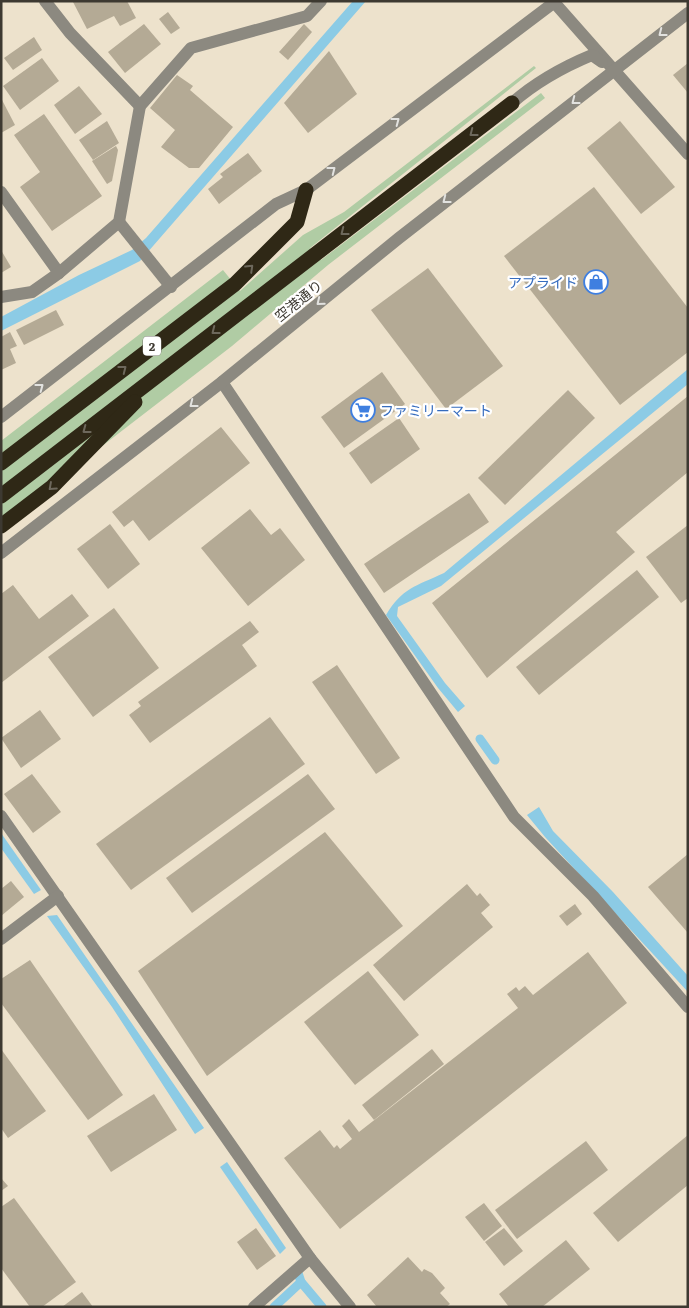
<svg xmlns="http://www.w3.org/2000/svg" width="689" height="1308" font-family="Literata,'Noto Sans JP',serif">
  <rect width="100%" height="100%" fill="#ede2cc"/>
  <polygon fill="#b0cca4" points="534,66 536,68 310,248 321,260 541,93 545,98 328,265 232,346 1,524 1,441 223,270 240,291 303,235 344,212"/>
  <g fill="#8ccbe5">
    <polygon points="353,1 366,1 140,261 1,331 1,317 79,275 132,250 146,238"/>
    <path d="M688 369V384L441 586 398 607 397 616 445 683 465 706 458 712 438 688 386 615C402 588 416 586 444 573Z"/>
    <polygon points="539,807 553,831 613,892 688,976 688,992 545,837 527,815"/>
    <polygon points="1,833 41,890 34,894 1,848"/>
    <polygon points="57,915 204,1128 195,1134 112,1007 47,916"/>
    <polygon points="227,1162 286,1248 280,1254 220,1167"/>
  </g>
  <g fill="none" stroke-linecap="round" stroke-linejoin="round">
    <g stroke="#8ccbe5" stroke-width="9">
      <polyline points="480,739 495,760"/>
      <polyline points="298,1273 301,1282 322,1307"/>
      <polyline points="274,1307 301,1282"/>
    </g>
  </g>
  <g fill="#b4aa95">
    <polygon points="75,1 127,1 136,18 120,26 114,16 87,29 73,2"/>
    <polygon points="168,12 180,28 171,34 159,19"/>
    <polygon points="144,24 161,44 125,73 108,52"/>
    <polygon points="304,24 312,32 288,60 279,52"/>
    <polygon points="34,37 42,50 13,70 4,58"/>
    <polygon points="329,51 357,94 308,133 284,103"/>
    <polygon points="42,58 59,81 20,110 3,86"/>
    <polygon points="688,63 688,93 673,75"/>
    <polygon points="177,75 193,86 190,90 233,127 199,168 189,168 161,147 175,130 150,108"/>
    <polygon points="79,86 102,114 75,134 54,105"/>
    <polygon points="1,98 15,125 1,133"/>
    <polygon points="44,114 102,196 52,231 20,187 40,172 14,135"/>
    <polygon points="107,121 119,143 93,160 79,140"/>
    <polygon points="620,121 675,187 641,214 587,148"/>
    <polygon points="116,146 118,150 112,181 107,184 92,161"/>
    <polygon points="248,153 262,171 219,204 208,189 223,177 220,174"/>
    <polygon points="594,187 688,308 688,352 620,405 504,256"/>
    <polygon points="1,250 11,267 1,273"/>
    <polygon points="428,268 503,366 446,409 371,310"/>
    <polygon points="56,310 64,325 24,345 16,330"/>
    <polygon points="10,332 17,346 10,349 16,363 1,370 1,337"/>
    <polygon points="382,372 405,404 344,448 321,417"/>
    <polygon points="568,390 595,418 505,505 478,478"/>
    <polygon points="688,396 688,472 616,532 635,552 487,678 432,603"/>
    <polygon points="399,418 420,449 371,484 349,453"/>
    <polygon points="221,427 250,463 149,541 133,520 124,527 112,512"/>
    <polygon points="469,493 489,522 384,593 364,564"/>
    <polygon points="250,509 271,535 280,528 305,560 248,606 201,548"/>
    <polygon points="110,524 140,564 108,589 77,549"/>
    <polygon points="688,525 688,598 681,603 646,557"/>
    <polygon points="637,570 659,597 539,695 516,667"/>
    <polygon points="13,585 39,619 72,594 89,616 1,683 1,594"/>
    <polygon points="114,608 159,668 93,717 48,657"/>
    <polygon points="250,621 259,632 242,645 257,666 150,743 129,715 141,706 138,702"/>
    <polygon points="337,665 400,758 376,774 312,682"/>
    <polygon points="40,710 61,739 21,768 1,738"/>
    <polygon points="270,717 305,764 131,890 96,844"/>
    <polygon points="32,774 61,812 33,833 4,794"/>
    <polygon points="308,774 335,809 192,913 166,878"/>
    <polygon points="325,832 403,926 207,1076 138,971"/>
    <polygon points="688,854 688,933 648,887"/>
    <polygon points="11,881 24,897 1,916 1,889"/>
    <polygon points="467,884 477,896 480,893 490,905 481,913 493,927 404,1001 373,965"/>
    <polygon points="575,904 582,914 567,926 559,916"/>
    <polygon points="588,952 627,1003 340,1229 284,1158 320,1130 334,1148 337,1145 340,1149 352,1139 342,1126 349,1119 359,1132 518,1008 507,994 516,987 519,991 525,986 533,995"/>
    <polygon points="30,960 123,1095 88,1120 1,1003 1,979"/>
    <polygon points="368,971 419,1035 355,1085 304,1022"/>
    <polygon points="1,1049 46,1111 8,1138 1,1128"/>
    <polygon points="432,1049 444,1064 374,1120 362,1105"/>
    <polygon points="154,1094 177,1130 111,1172 87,1136"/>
    <polygon points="688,1135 688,1185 618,1242 593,1213"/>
    <polygon points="586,1141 608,1170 517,1239 495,1210"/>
    <polygon points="1,1178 8,1186 1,1191"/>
    <polygon points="14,1198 76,1282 42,1307 30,1307 1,1268 1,1207"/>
    <polygon points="484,1203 502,1226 484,1241 465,1217"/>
    <polygon points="256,1228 276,1256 257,1270 237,1242"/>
    <polygon points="504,1228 523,1251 504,1266 485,1242"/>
    <polygon points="566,1240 590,1269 542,1307 509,1307 499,1294"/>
    <polygon points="408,1257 422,1272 424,1269 432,1273 445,1288 440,1293 450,1304 446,1307 377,1307 367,1295"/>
    <polygon points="82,1292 93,1307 62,1307"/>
  </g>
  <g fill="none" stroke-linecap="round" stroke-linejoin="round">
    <g stroke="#8c8980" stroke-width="12">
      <polyline points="45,1 70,33 140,106"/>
      <polyline points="553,1 688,154"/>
      <path d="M512 103C536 82 563 67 592 55L602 62"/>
      <polyline points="1,192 59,273"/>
      <polyline points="119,222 171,287"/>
      <polyline points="1,297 32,292 59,273 119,222 140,106 191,48 307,16 321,1"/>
      <polyline points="222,382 514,817 593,896 688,1007"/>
      <polyline points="1,417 276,204 306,190 556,1"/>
      <polyline points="1,553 222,382 399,238 688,13"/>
      <polyline points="1,816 310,1258 350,1307"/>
      <polyline points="1,939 58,896"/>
      <polyline points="254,1307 310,1258"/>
    </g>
    <g stroke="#2f2816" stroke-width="15">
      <polyline points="1,463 235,284 297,222 306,190"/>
      <polyline points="1,496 512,103"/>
      <polyline points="1,526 52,487 135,402"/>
    </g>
  </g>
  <defs><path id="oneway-chevron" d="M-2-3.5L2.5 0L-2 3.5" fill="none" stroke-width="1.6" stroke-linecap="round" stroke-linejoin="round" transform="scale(1.25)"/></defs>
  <g stroke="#e2e2df">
    <use href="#oneway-chevron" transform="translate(662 33) rotate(142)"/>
    <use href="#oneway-chevron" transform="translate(575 101) rotate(142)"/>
    <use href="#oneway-chevron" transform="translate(396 121) rotate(-37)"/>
    <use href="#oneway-chevron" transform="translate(332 170) rotate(-38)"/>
    <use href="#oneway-chevron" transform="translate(446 200) rotate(142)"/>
    <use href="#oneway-chevron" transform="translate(320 302) rotate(141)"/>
    <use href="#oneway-chevron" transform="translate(40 387) rotate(-37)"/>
    <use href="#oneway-chevron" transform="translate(193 404) rotate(142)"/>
  </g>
  <g stroke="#6d685c">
    <use href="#oneway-chevron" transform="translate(473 133) rotate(142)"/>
    <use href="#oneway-chevron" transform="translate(344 232) rotate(142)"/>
    <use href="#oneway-chevron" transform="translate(250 268) rotate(-44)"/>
    <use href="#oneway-chevron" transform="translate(215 331) rotate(142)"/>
    <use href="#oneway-chevron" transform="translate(123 369) rotate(-38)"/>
    <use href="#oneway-chevron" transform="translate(86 430) rotate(143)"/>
    <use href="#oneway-chevron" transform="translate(52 487) rotate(138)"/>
  </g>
  <defs>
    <g id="shop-ring" transform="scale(1.25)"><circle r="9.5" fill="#fff" stroke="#3f7fe0" stroke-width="1.5"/><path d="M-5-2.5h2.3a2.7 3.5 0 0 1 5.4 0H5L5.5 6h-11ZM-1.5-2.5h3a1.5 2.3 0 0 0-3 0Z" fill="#3f7fe0"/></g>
    <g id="supermarket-ring" transform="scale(1.25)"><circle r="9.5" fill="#fff" stroke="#3f7fe0" stroke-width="1.5"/><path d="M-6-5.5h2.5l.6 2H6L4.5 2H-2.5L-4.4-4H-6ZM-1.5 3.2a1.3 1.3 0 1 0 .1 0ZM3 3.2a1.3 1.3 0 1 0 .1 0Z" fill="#3f7fe0"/></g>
  </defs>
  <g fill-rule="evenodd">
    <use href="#shop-ring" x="596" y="282"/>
    <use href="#supermarket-ring" x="363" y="410"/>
  </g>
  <g text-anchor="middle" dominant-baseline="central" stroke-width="4.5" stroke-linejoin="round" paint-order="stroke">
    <rect fill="#fff" stroke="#77746f" stroke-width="1" x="143" y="336.5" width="18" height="19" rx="4"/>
    <g font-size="12" font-weight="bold" fill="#3d3931">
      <text x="152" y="346">2</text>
    </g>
    <g font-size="14" fill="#366cbe" stroke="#fff" text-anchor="end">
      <text x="578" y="282">アプライド</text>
      <text x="380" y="410" text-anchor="start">ファミリーマート</text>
    </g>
    <g font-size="14" fill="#3d3931" stroke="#fff">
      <text transform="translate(298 300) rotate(-39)">空港通り</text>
    </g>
  </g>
  <rect width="689" height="1308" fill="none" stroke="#3d3931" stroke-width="5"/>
</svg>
